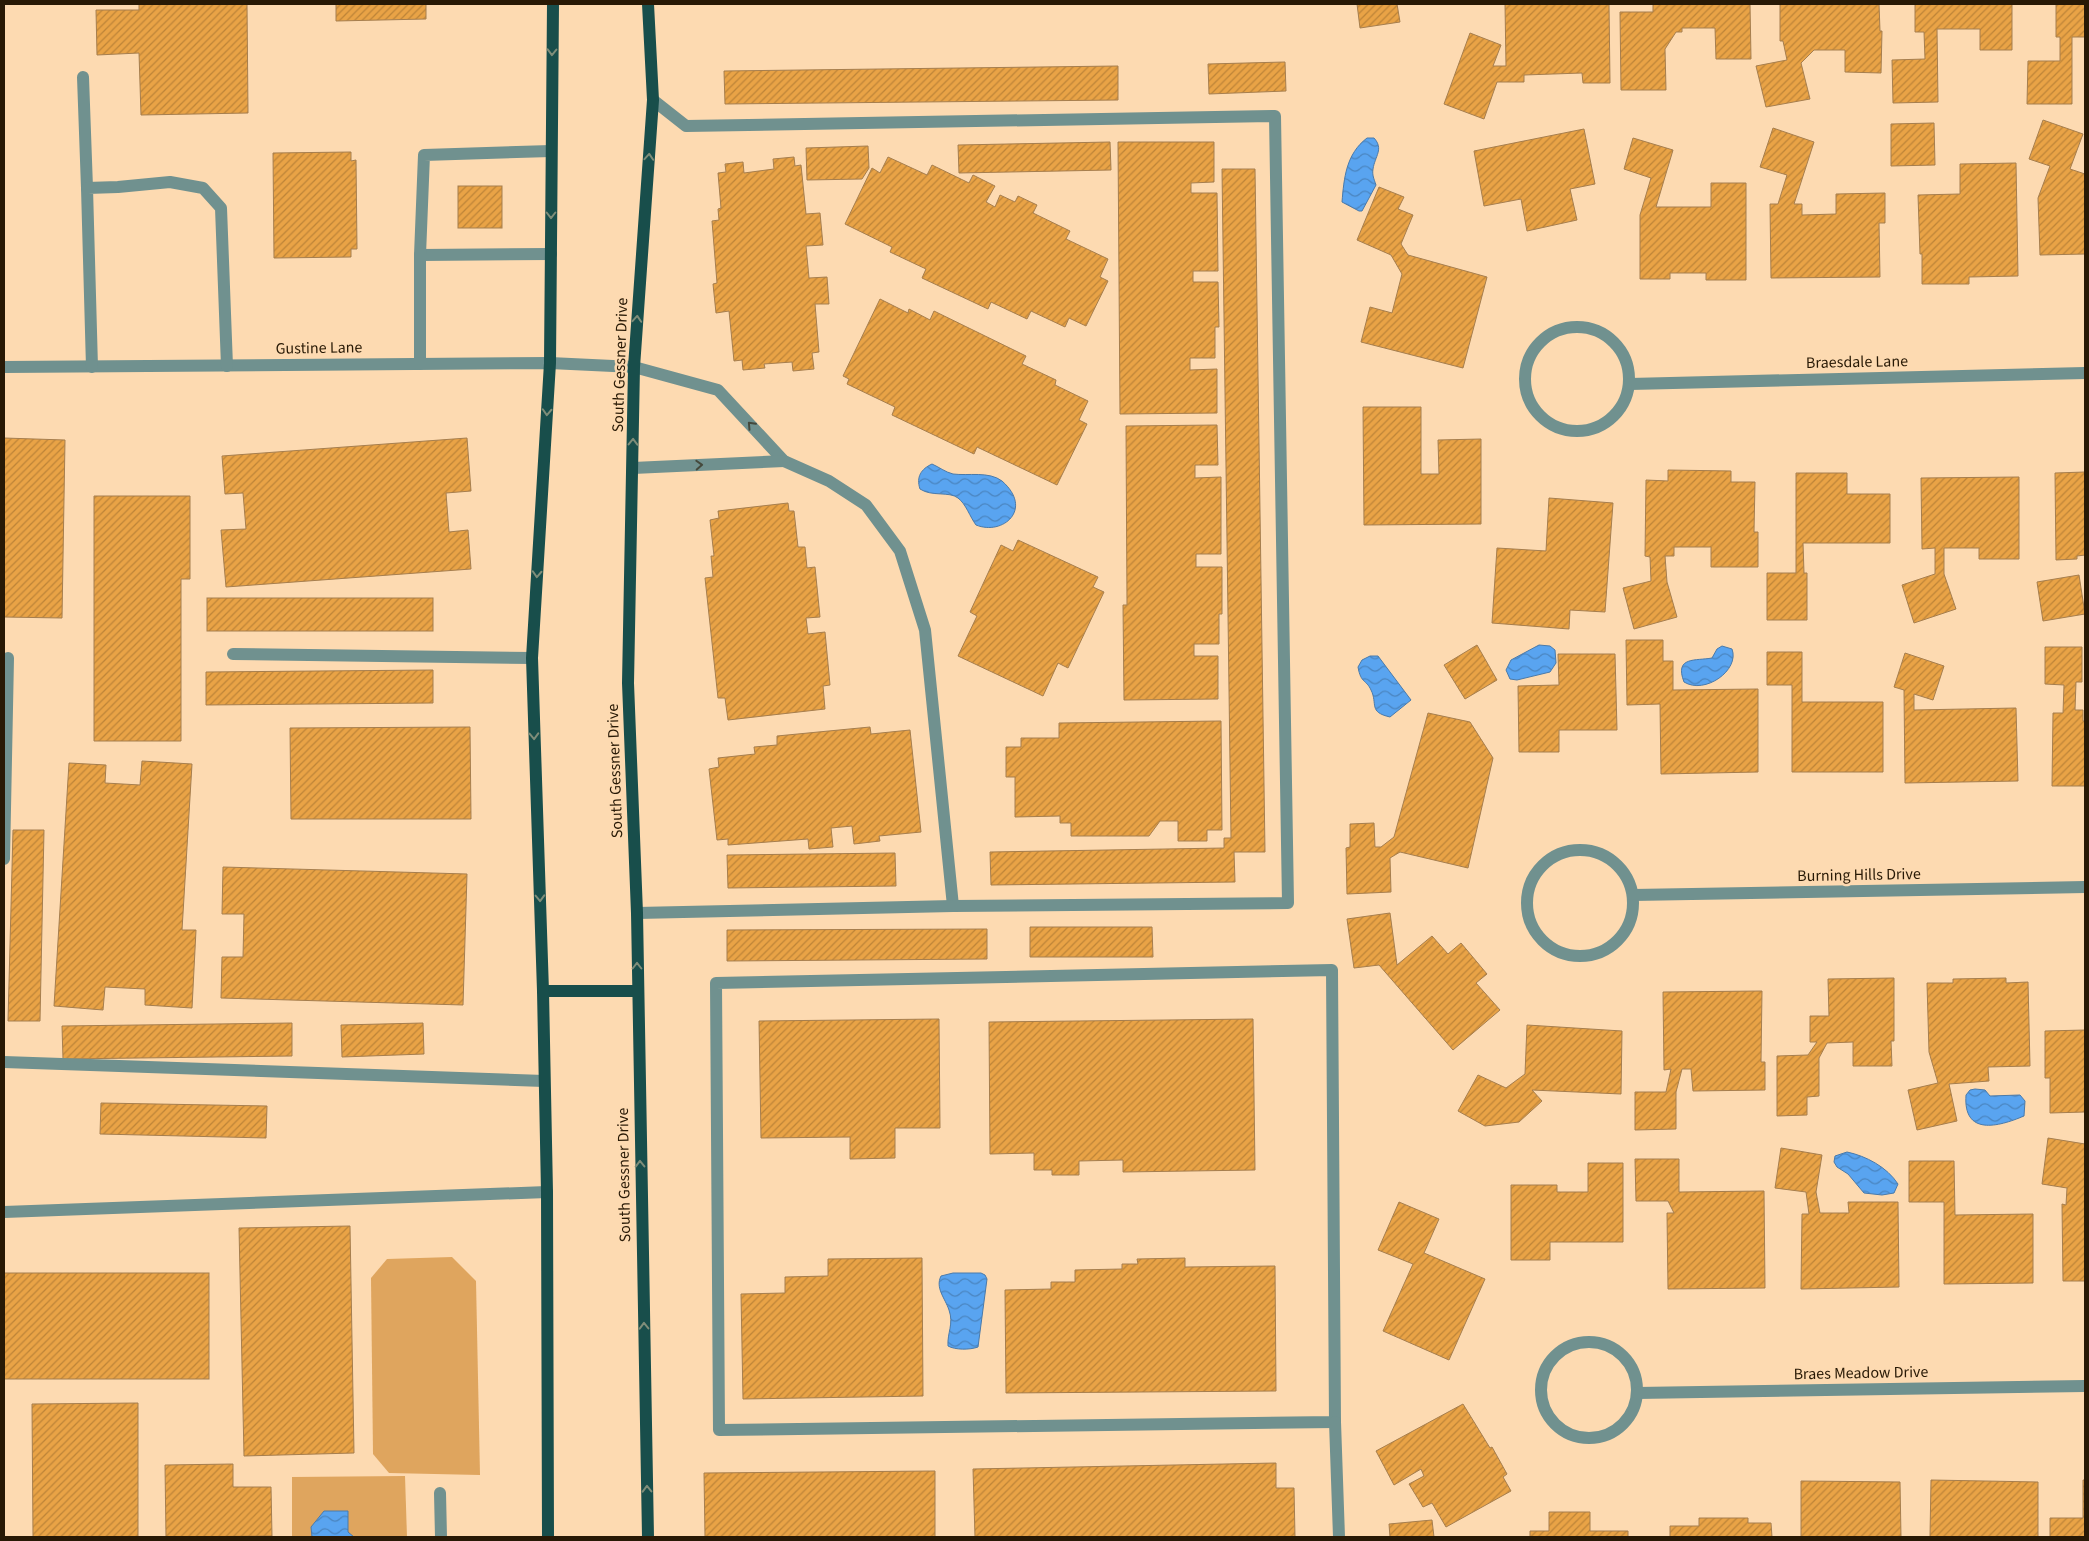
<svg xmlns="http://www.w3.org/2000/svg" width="2089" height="1541" font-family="'Source Sans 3',sans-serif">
  <defs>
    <pattern id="water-waves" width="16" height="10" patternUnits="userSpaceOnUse" patternTransform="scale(1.25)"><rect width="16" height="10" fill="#59a4f0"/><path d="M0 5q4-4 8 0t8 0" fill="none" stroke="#4a85c0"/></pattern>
    <pattern id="building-hatch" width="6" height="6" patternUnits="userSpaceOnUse" patternTransform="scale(1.25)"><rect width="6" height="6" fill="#e9a346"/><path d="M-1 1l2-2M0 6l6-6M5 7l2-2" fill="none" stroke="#bd8438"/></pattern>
  </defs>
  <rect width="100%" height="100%" fill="#fddab1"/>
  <g fill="#dfa55e">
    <polygon points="452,1257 476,1281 480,1475 389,1473 373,1454 371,1278 387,1259"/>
    <polygon points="405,1476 407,1537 292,1537 292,1477"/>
  </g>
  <g fill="url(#water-waves)" stroke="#4a7aaa">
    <path d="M1367 138H1374C1384 149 1375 156 1373 169 1372 175 1374 179 1376 185L1362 211H1359L1342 202C1344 178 1346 154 1367 138Z"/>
    <path d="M932 464C939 467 945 472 953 474 968 476 989 471 1002 481 1034 509 1003 536 976 525 970 517 966 504 958 498 949 491 932 497 920 489 916 477 921 469 932 464Z"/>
    <polygon points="1539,645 1550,646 1555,650 1556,663 1550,672 1517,680 1510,679 1506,670 1511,660"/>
    <path d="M1722 646 1732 649C1740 670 1705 695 1684 682 1674 656 1696 661 1712 658L1717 649Z"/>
    <path d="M1370 656H1378L1411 700 1390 717C1368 712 1378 704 1371 690 1366 679 1361 684 1358 667L1362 660Z"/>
    <path d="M1975 1089 1985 1090 1990 1096 2020 1095 2025 1101 2024 1116C1998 1127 1963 1136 1966 1095L1970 1090Z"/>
    <path d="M1847 1152C1866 1156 1887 1167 1898 1184L1894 1193 1882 1195 1864 1193 1848 1174 1837 1167 1834 1162 1835 1156Z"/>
    <path d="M981 1273 985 1275 987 1279 978 1347C970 1350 955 1350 948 1346 947 1333 954 1324 949 1310 945 1298 935 1288 941 1276L953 1273Z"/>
    <polygon points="324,1511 348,1511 348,1532 354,1537 312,1537 311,1527"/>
  </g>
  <g fill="url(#building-hatch)" stroke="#a67e4e">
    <polygon points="139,4 247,4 248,113 141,115 139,53 97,55 96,10 139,10"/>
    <polygon points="336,4 426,4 426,19 336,21"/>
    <polygon points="1357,4 1397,4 1400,22 1360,28"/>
    <polygon points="1505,4 1609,4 1610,83 1583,83 1582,73 1524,75 1524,82 1497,82 1484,119 1444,104 1470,33 1501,45 1493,66 1506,66"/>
    <polygon points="1653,4 1750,4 1751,59 1716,59 1715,28 1682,28 1682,32 1676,32 1665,49 1666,90 1621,90 1620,12 1653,12"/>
    <polygon points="1780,4 1879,4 1880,31 1882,31 1881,73 1845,72 1845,50 1814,50 1801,63 1810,99 1766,107 1756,66 1787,60 1783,41 1780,41"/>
    <polygon points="1915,4 2012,4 2012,50 1980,50 1980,29 1937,29 1938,102 1893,103 1892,60 1925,59 1924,32 1915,32"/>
    <polygon points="2056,4 2085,4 2085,37 2072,37 2072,104 2027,104 2028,61 2060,61 2060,37 2056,37"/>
    <polygon points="1285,62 1286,91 1209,94 1208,64"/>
    <polygon points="1118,66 1118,100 725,104 724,71"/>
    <polygon points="2043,120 2083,134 2070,169 2085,174 2085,254 2040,255 2038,198 2050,166 2029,159"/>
    <polygon points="1934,123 1935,165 1891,166 1891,124"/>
    <polygon points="1773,128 1814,142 1794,204 1802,204 1802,215 1836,214 1836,194 1885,193 1885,223 1879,223 1880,277 1771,278 1770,204 1778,204 1787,175 1760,167"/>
    <polygon points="1584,129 1595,184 1570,189 1577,220 1527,231 1521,199 1484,206 1474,151"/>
    <polygon points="1633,138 1673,150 1656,207 1711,207 1711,183 1746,183 1746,280 1706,280 1706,273 1670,273 1670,279 1640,279 1640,215 1651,178 1624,169"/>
    <polygon points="1110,142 1111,170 959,173 958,145"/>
    <polygon points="1118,142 1214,142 1214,182 1191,183 1191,193 1217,193 1218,271 1193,271 1193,282 1218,282 1219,327 1215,327 1215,358 1190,358 1190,370 1217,369 1217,413 1120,414"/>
    <polygon points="868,146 869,168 862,179 807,180 806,148"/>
    <polygon points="351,152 351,161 356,160 357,249 351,249 351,257 274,258 273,153"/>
    <polygon points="794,157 795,166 801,165 806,214 820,213 823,245 806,246 809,278 827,277 829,304 815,304 819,352 812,353 814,369 793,371 792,362 764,364 765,368 743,370 742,360 734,361 729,311 716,313 713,284 717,283 712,221 719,220 718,209 721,208 718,173 726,172 725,164 743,162 744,173 774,169 773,159"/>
    <polygon points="888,157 927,175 932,165 969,183 973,175 995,186 986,202 995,207 1000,195 1015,202 1018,196 1037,205 1033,213 1070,231 1066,239 1108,259 1100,277 1108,281 1086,326 1069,318 1065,327 1031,311 1027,319 991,302 988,309 922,278 926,269 890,252 892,247 845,224 872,168 880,173"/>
    <polygon points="2016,163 2018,276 1969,277 1969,284 1922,284 1922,254 1920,254 1918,195 1960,194 1960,164"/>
    <polygon points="1222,169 1255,169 1265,852 1234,852 1235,882 991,885 990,852 1224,848 1224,838 1231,838"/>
    <rect x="458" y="186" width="44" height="42"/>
    <polygon points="1379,187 1404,197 1398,209 1413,215 1401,244 1408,255 1487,277 1463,368 1361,342 1370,307 1392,313 1402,274 1391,255 1357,240"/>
    <polygon points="880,299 908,313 909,309 930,320 934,311 1026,356 1022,364 1056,380 1055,385 1088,401 1079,420 1087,424 1057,485 977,447 974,454 892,415 895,407 847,384 849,379 843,376"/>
    <polygon points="1363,407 1421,407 1421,474 1439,474 1438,440 1481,439 1481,524 1364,525"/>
    <polygon points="1217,425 1218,465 1195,465 1195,478 1221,477 1221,554 1196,554 1196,567 1222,567 1222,614 1219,614 1219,644 1194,644 1194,656 1218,656 1218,699 1124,700 1123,605 1127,605 1126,426"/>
    <polygon points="4,438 65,440 62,618 4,617"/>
    <polygon points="467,438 471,491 446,493 449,532 468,530 471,569 226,587 221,530 246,529 243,493 225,494 222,456"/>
    <polygon points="1668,470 1731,471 1731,482 1755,482 1754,532 1758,532 1758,567 1711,567 1711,547 1674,547 1674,556 1665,556 1667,582 1677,617 1634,629 1623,588 1651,581 1650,557 1645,556 1646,480 1668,481"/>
    <polygon points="2085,472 2085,555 2077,556 2077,559 2056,560 2055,473"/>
    <polygon points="1796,473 1847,473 1847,494 1890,494 1890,543 1803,543 1804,573 1807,573 1807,620 1767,620 1767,573 1796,573"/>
    <polygon points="2019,477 2019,559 1979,559 1979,548 1944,548 1944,574 1956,609 1914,623 1902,585 1935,574 1935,548 1922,549 1921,478"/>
    <polygon points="94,496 190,496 190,579 181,579 181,741 94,741"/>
    <polygon points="1549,498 1613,503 1605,612 1570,610 1569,629 1492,623 1497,548 1546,551"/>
    <polygon points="788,503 789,511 794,511 798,547 805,547 807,568 815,567 820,617 806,618 808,634 825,632 830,685 823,686 825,709 728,720 725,698 718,698 705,578 713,577 711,556 714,556 710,520 719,518 718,511"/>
    <polygon points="1018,540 1098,577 1093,587 1104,592 1068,668 1058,663 1043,696 958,656 977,616 970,612 1001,545 1013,551"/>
    <polygon points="2079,575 2085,614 2043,621 2037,582"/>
    <rect x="207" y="598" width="226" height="33"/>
    <polygon points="1626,640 1663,640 1663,661 1673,661 1673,690 1758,689 1758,772 1661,774 1660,704 1627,705"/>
    <polygon points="1477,645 1497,680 1465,699 1444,665"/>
    <polygon points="2045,647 2082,647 2082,682 2076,682 2075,710 2083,710 2083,721 2085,721 2085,786 2052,786 2053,713 2063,713 2064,685 2045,684"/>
    <polygon points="1767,652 1802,652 1802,702 1883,702 1883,772 1792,772 1792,685 1767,685"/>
    <polygon points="1905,653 1944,666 1933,700 1914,694 1914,710 2016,708 2018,781 1905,783 1904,690 1894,687"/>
    <polygon points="1558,654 1615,654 1617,730 1559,730 1559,752 1519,752 1518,686 1559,685"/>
    <polygon points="433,670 433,703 206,705 206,672"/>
    <polygon points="1428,713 1470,722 1493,758 1468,868 1400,852 1390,858 1391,892 1347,894 1346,848 1350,847 1350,824 1374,823 1375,847 1381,847 1394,837"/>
    <polygon points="1221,721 1222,830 1207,830 1207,841 1178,841 1178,821 1160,821 1149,836 1071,836 1071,823 1060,823 1060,816 1015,817 1015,777 1006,777 1006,747 1021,747 1021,738 1059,738 1059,723"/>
    <polygon points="470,727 471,819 291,819 290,728"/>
    <polygon points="870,727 871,734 910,730 921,832 879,836 880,841 854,844 852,826 831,828 833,847 809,849 808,839 728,845 728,839 717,840 709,769 719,767 718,758 755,754 754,747 777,745 777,736"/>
    <polygon points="142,761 192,764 182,930 196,930 192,1008 145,1005 145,989 105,987 103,1010 54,1006 69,763 106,765 105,783 140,785"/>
    <polygon points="13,830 44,830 40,1021 8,1021"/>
    <polygon points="895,853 896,886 728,888 727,855"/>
    <polygon points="223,867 467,874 463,1005 221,998 222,957 243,957 244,914 222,914"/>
    <polygon points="1390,913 1397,965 1432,936 1448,954 1461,943 1487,974 1476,983 1500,1010 1453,1050 1379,965 1354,968 1347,919"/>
    <polygon points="1030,927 1152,927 1153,957 1030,957"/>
    <polygon points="987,929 987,959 727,961 727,930"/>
    <polygon points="1894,978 1894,1041 1891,1041 1892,1066 1853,1066 1853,1042 1827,1043 1819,1058 1819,1096 1807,1097 1807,1115 1777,1116 1777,1056 1808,1055 1817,1042 1810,1042 1810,1016 1829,1016 1828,979"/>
    <polygon points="2006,978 2006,983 2028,982 2030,1066 1988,1067 1989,1081 1949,1084 1957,1121 1917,1130 1908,1090 1938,1083 1929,1052 1927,983 1953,983 1953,979"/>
    <polygon points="1762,991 1761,1062 1765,1062 1765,1090 1693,1091 1691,1069 1682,1069 1676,1092 1676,1129 1635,1130 1635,1092 1666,1092 1671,1069 1664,1070 1663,992"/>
    <polygon points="939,1019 940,1128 895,1128 895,1158 850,1159 850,1137 761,1138 759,1021"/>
    <polygon points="1253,1019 1255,1170 1123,1172 1123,1160 1079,1161 1079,1175 1052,1175 1052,1170 1034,1170 1034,1153 990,1154 989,1022"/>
    <polygon points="292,1023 292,1056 63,1059 62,1026"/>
    <polygon points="423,1023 424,1054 342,1057 341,1025"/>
    <polygon points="1527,1025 1622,1031 1621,1094 1532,1090 1542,1101 1519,1122 1485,1126 1458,1111 1478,1075 1506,1088 1525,1074"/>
    <polygon points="2085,1030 2085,1112 2050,1113 2050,1078 2045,1078 2045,1031"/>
    <polygon points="101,1103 267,1106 266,1138 100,1134"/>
    <polygon points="2048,1138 2085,1144 2085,1288 2085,1281 2063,1281 2062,1204 2066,1205 2067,1188 2042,1184"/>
    <polygon points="1781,1148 1822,1155 1816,1192 1820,1213 1849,1213 1848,1202 1898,1202 1899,1287 1801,1289 1802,1214 1809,1214 1806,1192 1775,1188"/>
    <polygon points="1635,1159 1679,1159 1679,1192 1764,1191 1765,1288 1668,1289 1667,1213 1674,1213 1668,1201 1636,1201"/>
    <polygon points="1909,1161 1954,1161 1955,1215 2033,1214 2033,1283 1944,1284 1944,1202 1909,1202"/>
    <polygon points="1588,1163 1623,1163 1623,1242 1550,1242 1550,1260 1511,1260 1511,1185 1557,1185 1557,1192 1588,1192"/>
    <polygon points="1399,1202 1439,1219 1424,1253 1485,1279 1449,1360 1383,1331 1413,1264 1378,1250"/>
    <polygon points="350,1226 354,1453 244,1456 239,1228"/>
    <polygon points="922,1258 923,1396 743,1399 741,1294 785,1293 785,1277 828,1276 828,1259"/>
    <polygon points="1185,1258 1185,1267 1275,1266 1276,1391 1006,1393 1005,1290 1051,1289 1051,1282 1075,1282 1075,1270 1122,1269 1122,1264 1138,1264 1137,1259"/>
    <rect x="4" y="1273" width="205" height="106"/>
    <polygon points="138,1403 138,1537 33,1537 32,1404"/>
    <polygon points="1463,1404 1490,1448 1492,1447 1507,1474 1503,1477 1511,1491 1446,1527 1432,1503 1423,1507 1409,1484 1424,1476 1421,1469 1394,1485 1376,1451"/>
    <polygon points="1276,1463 1276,1488 1294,1488 1295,1537 975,1537 973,1469"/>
    <polygon points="233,1464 233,1487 271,1487 272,1536 166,1537 165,1465"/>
    <polygon points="935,1471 935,1537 705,1537 704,1473"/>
    <polygon points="1931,1480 2038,1482 2038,1537 1930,1537"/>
    <polygon points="2083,1480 2085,1480 2085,1537 2050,1537 2050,1518 2083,1518"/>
    <polygon points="1801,1481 1900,1482 1901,1537 1801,1537"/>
    <polygon points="1549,1512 1590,1512 1590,1531 1628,1531 1628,1537 1530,1537 1530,1531 1549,1531"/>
    <polygon points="1699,1518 1748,1518 1748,1523 1771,1523 1772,1537 1670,1537 1670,1526 1699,1526"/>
    <polygon points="1432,1520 1434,1537 1390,1537 1389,1524"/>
  </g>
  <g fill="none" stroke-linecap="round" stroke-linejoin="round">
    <g stroke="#70918f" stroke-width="12">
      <polyline points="83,77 87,188"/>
      <polyline points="420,255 551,254"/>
      <circle cx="1577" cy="379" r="52"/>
      <polyline points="420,364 420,255 424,155 551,151"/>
      <polyline points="4,367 550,363 634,367 718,390 784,461 829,481 866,505 900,551 925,630 953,906"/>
      <polyline points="92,367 87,188 118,187 170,182 203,188 221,208 227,366"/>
      <polyline points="1630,384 2085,373"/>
      <polyline points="633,468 784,461"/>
      <polyline points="233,654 532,658"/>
      <circle cx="1580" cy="903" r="53"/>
      <polyline points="4,859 8,658"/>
      <polyline points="1633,895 2085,887"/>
      <polyline points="637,913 953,906 1288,903 1275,116 686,126 653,100"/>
      <polygon points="1332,970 1335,1422 719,1430 716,983"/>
      <polyline points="4,1062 544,1081"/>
      <polyline points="4,1212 547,1192"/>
      <circle cx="1589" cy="1390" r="48"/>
      <polyline points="1637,1393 2085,1386"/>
      <polyline points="1335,1422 1339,1537"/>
      <polyline points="440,1493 441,1537"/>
    </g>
    <g stroke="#184e4b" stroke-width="12">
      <polyline points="648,4 653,100 634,367 628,683 637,913 648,1537"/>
      <polyline points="543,991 637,991"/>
      <polyline points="548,1537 547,1192 543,991 532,658 550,363 553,4"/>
    </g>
  </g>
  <defs><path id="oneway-chevron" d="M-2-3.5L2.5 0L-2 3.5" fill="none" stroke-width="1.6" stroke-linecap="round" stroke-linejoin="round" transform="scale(1.25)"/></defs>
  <g stroke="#7f8d79">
    <use href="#oneway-chevron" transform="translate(552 52) rotate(91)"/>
    <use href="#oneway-chevron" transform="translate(649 157) rotate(-86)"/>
    <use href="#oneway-chevron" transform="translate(551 215) rotate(90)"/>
    <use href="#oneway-chevron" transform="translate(637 319) rotate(-86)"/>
    <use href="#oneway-chevron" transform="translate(547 412) rotate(93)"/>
    <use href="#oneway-chevron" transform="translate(633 442) rotate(-89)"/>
    <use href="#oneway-chevron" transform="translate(537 574) rotate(93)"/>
    <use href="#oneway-chevron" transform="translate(534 736) rotate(88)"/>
    <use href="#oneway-chevron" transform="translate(540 898) rotate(88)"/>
    <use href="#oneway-chevron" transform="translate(637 966) rotate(-90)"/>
    <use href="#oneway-chevron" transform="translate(640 1164) rotate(-91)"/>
    <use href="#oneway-chevron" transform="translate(644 1326) rotate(-91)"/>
    <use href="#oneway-chevron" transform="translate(647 1489) rotate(-91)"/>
  </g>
  <g stroke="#45493c">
    <use href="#oneway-chevron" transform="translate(751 425) rotate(-133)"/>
    <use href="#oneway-chevron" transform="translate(699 465) rotate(-3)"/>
  </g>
  <g text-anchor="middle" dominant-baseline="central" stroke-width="5" stroke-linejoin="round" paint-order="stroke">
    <g font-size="16" fill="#281905" stroke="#fddab1">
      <text transform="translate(319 348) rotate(-1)">Gustine Lane</text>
      <text transform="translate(1857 362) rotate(-1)">Braesdale Lane</text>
      <text transform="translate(620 365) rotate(-88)">South Gessner Drive</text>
      <text transform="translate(615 771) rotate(-92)">South Gessner Drive</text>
      <text transform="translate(1859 875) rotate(-1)">Burning Hills Drive</text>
      <text transform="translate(624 1175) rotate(-91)">South Gessner Drive</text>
      <text transform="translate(1861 1373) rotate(-1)">Braes Meadow Drive</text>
    </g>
  </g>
  <rect width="2089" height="1541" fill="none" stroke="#281905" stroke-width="10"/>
</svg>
